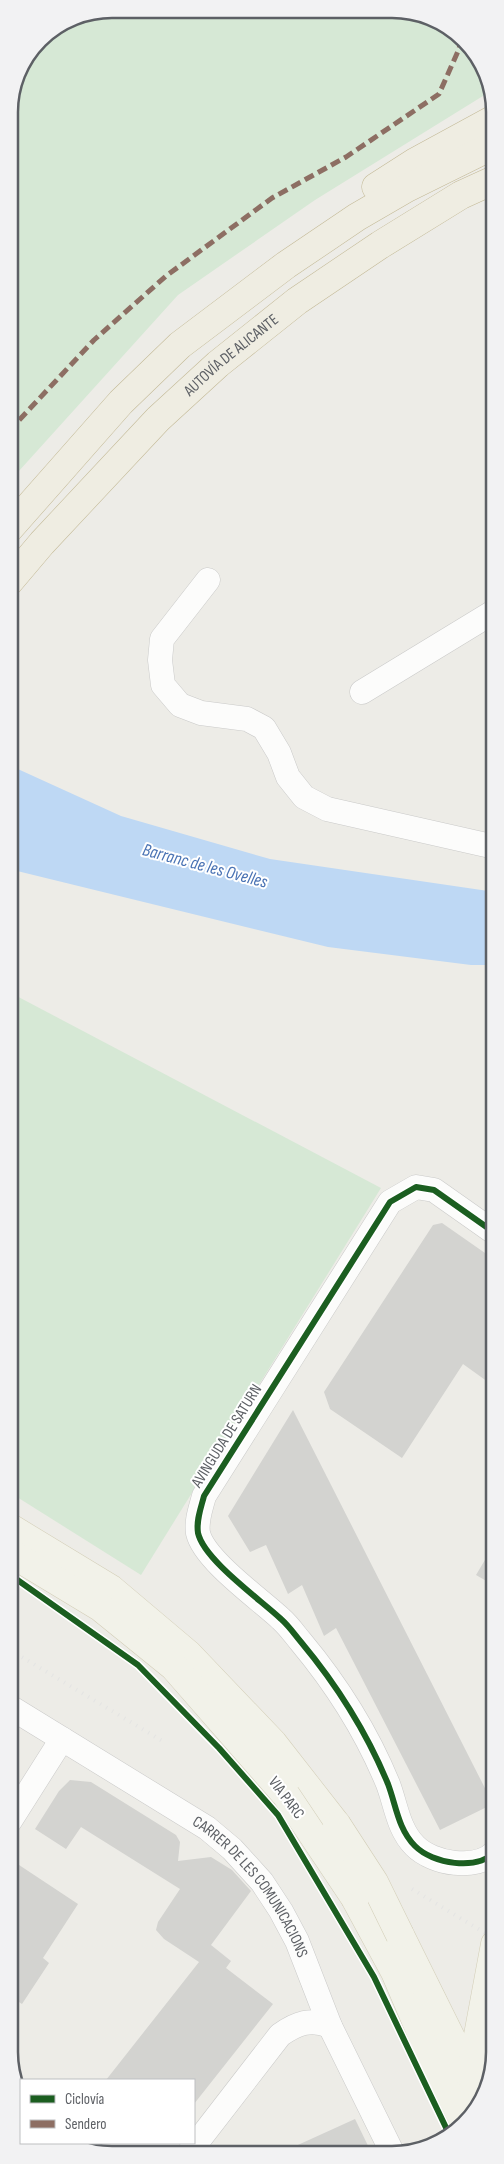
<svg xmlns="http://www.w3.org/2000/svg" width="504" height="2164" font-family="'Sofia Sans Condensed',sans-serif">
  <rect width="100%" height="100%" fill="#edece7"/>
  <g fill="#d6e8d5">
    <polygon points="111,9 413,11 470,43 491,91 315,200 178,295 9,482 9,105 17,72 39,39 72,16"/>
    <polygon points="9,992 381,1188 141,1575 9,1492"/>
  </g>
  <polygon fill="#bed8f4" points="9,765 121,816 270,859 495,892 495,965 471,965 328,947 9,869"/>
  <g fill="#d3d3d0">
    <polygon points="442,1223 495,1260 495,1387 463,1364 402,1458 330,1409 324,1392 433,1225"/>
    <polygon points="293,1410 493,1804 440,1830 336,1628 324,1636 302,1585 288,1594 266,1545 250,1552 228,1516"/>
    <polygon points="495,1543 495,1586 476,1575"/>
    <polygon points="70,1780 91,1782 176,1835 180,1842 178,1861 211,1857 232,1870 251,1891 211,1945 231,1961 226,1968 273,2004 194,2104 194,2080 106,2080 199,1962 164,1939 156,1930 158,1922 180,1889 81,1827 66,1849 35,1829 59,1791"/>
    <polygon points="16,1863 78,1904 43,1958 49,1963 22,2004 10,1996 10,1872"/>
    <polygon points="355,2119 372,2154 278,2154"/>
  </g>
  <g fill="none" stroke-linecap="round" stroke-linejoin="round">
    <g stroke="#cacac9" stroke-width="25">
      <g id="minor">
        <polyline points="208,580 162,639 160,660 163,685 180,705 201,713 247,719 264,728 279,753 288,777 304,797 327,809 495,847"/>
        <polyline points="362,692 495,611"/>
        <path d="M495 1233 434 1190 416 1187 390 1202 204 1496C201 1508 196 1520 198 1533 204 1560 261 1600 281 1619 289 1626 295 1635 301 1642 336 1684 367 1733 388 1784 396 1805 398 1829 415 1846 433 1864 476 1871 495 1852"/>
        <path id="s1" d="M10 1707 207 1828 232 1849 262 1882 281 1911 297 1941 330 2026 393 2154"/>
        <polyline points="10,1821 62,1739"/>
        <path d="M188 2154 280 2035C297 2023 311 2018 330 2026"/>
      </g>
    </g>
    <g stroke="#d3ceb7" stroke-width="29">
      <g id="major">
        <polyline points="9,1527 111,1589 188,1654 273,1743 337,1825"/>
        <polyline points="9,1552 100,1607 174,1667 286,1795"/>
        <polyline points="355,1898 395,1972 428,2049 465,2124"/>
        <polyline points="400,1935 480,2096"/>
        <polyline points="473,2081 473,2062 495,1944"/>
      </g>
    </g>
    <g stroke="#c3b996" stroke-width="29">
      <g id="highway">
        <polyline points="376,187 415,162 494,119"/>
        <polyline points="9,529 121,402 180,345 286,265 357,217 407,188 494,145"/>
        <path id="s2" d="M9 582 42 543 158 419 218 364 297 301 380 245 461 195 494 180"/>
      </g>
    </g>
    <use href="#minor" stroke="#fcfcfb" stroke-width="24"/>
    <use href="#major" stroke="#f2f2e9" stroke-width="28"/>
    <use href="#highway" stroke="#efede2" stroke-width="28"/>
    <g stroke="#e4e4e3" stroke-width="4" stroke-dasharray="1 6" stroke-linecap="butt">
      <polyline points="10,1650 164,1742"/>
      <polyline points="412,1889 495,1939"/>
    </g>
    <g stroke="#d3ceb7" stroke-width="29" stroke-linecap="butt">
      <g id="major-bridge">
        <polyline points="286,1795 355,1898"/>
        <polyline points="337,1825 374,1882 400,1935"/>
      </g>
    </g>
    <use href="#major-bridge" stroke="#f2f2e9" stroke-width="28"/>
    <polyline stroke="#8d6e63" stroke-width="5" stroke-dasharray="10 5" stroke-linecap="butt" points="9,431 94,340 166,276 272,198 346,157 439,94 459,49 461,39"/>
    <g stroke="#fff" stroke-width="9">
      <g id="cycleway">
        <path d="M495 1233 434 1190 416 1187 390 1202 204 1496C201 1508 196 1520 198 1533 204 1560 261 1600 281 1619 289 1626 295 1635 301 1642 336 1684 367 1733 388 1784 396 1805 398 1829 415 1846 433 1864 476 1871 495 1852"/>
        <polyline points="9,1574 138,1665 219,1748 278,1815 374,1977 450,2136"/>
      </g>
    </g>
    <use href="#cycleway" stroke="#1b5e20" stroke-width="6"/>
  </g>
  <g text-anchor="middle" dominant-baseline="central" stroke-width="4" stroke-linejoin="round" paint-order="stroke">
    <g font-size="16" fill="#5d6065" stroke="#fff">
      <text stroke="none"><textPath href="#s2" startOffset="318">AUTOVÍA DE ALICANTE</textPath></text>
      <text transform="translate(227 1436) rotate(-58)">AVINGUDA DE SATURN</text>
      <text transform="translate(286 1798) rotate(53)">VIA PARC</text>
      <text stroke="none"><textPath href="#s1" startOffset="305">CARRER DE LES COMUNICACIONS</textPath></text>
    </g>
    <g font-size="18" font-style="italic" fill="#4a73b4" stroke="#fff">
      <text transform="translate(205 866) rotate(15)">Barranc de les Ovelles</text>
    </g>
  </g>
  <path d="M0 0H504V2164H0ZM112 18H392A94 94 0 0 1 486 112V2052A94 94 0 0 1 392 2146H112A94 94 0 0 1 18 2052V112A94 94 0 0 1 112 18Z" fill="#f2f2f3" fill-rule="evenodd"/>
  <path fill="none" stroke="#5d6065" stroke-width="2.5" d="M112 18H392A94 94 0 0 1 486 112V2052A94 94 0 0 1 392 2146H112A94 94 0 0 1 18 2052V112A94 94 0 0 1 112 18Z"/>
  <rect x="20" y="2079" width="175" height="65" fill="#ffffff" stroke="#bebfc1"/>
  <rect x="30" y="2095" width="25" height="8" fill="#1b5e20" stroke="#bebfc1"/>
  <text x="65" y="2104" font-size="15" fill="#5d6065">Ciclovía</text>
  <rect x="30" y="2120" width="25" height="8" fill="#8d6e63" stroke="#bebfc1"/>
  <text x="65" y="2129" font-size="15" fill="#5d6065">Sendero</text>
</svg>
